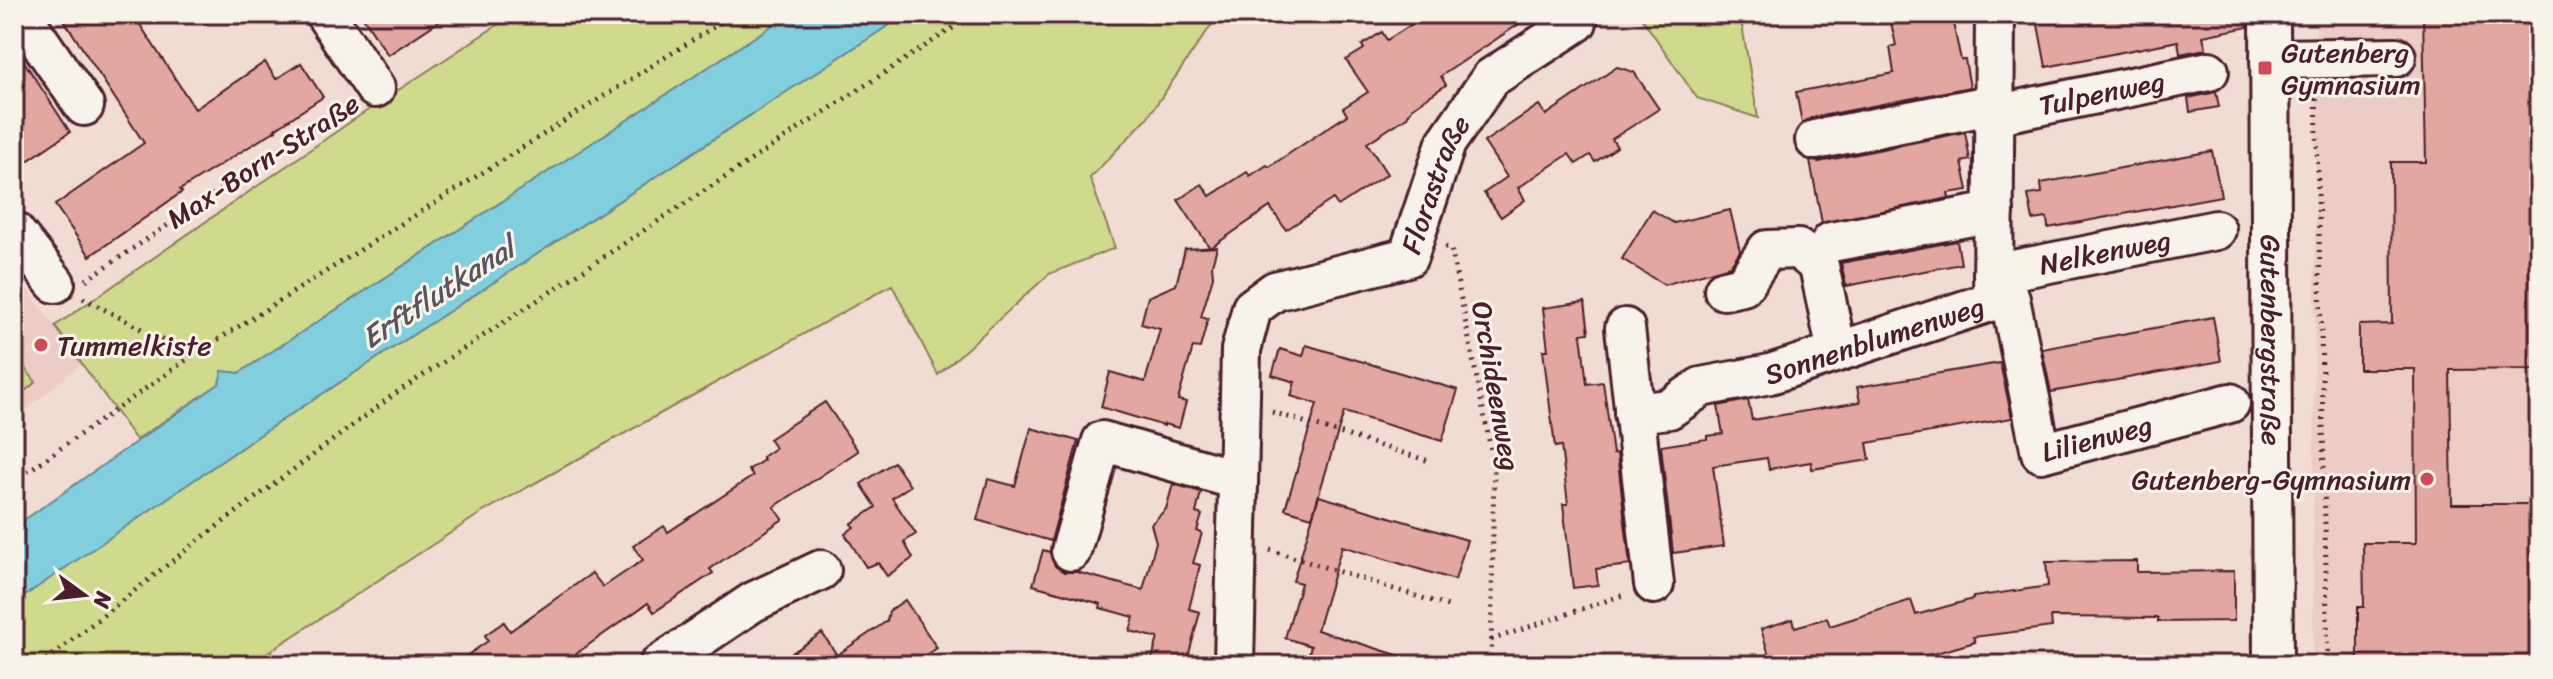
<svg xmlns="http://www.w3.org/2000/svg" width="2553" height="679" font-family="Sriracha,sans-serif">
  <rect width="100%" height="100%" fill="#f1dcd3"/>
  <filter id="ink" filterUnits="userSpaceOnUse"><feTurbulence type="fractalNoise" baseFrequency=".0125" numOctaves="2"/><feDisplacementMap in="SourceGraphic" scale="16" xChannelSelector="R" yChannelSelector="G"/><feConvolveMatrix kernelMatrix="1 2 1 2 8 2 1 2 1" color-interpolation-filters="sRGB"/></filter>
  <g filter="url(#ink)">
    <g fill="#ecccc4">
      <polygon points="2316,14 2539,14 2539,665 2313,665"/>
      <polygon points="14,271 82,363 14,420"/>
    </g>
    <g fill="#cfda8d" stroke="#8c7c5c" stroke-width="2">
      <polygon points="514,14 790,14 239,373 222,371 219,384 136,440 55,326 353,120"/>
      <polygon points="906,14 1219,14 1147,118 1090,178 1115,248 1049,274 938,375 892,285 481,513 249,665 14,665 14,603 31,590 276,424"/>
      <polygon points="1639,14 1740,14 1758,118 1697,98"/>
      <polygon points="14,355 36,382 14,400"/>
    </g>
    <polygon fill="#81cfde" stroke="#6b8996" stroke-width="2" points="790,14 906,14 276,424 14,603 14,527 219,384 222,371 239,373"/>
    <g fill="#e2a7a1" stroke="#4a1f2b" stroke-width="2">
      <polygon points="60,14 133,14 195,109 265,62 276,79 301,63 323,97 275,129 276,130 180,190 182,192 90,256 55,205 144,143"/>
      <polygon points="361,14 450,14 388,55"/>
      <polygon points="1428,14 1534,14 1441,76 1446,85 1413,107 1407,117 1367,143 1387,174 1338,206 1333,199 1286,230 1270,207 1210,248 1178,200 1202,184 1210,196 1247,172 1250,176 1267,165 1269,167 1347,115 1343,108 1368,92 1346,60 1364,49 1362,45 1382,32 1387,40"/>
      <polygon points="1889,14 1951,14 1961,60 1965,60 1970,87 1811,118 1802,123 1796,92 1894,73 1890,47 1896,45"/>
      <polygon points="2036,14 2248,14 2248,27 2203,36 2206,49 2180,54 2178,41 2046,67"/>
      <polygon points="2423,14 2539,14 2539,369 2450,370 2452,504 2539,504 2539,665 2358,665 2358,607 2364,607 2363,543 2416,543 2415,369 2359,369 2359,325 2392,324 2391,162 2426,162"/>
      <polygon points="14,46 70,132 14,170"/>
      <polygon points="1617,67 1634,72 1659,109 1612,139 1617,147 1595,162 1590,155 1576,164 1569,154 1543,171 1518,188 1525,200 1501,217 1484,193 1507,177 1484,142 1539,105 1546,115"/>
      <polygon points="2216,92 2219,107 2190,112 2188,98"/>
      <polygon points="1965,132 1970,160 1962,162 1968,190 1948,193 1949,198 1822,223 1810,161 1819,162"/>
      <polygon points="2212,151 2221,196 2048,228 2047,218 2033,220 2028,195 2042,193 2041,183"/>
      <polygon points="1652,210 1674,223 1730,210 1740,251 1730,266 1664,285 1622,259"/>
      <polygon points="1957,241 1961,264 1846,286 1841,263"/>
      <polygon points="1217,247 1212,265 1213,277 1201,317 1208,319 1200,348 1193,347 1178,400 1186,402 1179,428 1164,424 1164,426 1101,407 1110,372 1145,382 1160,329 1141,324 1148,297 1176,285 1185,249"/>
      <polygon points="1585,302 1589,333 1581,334 1587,384 1603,382 1613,454 1617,453 1630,565 1596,569 1598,585 1573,588 1563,504 1568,504 1561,446 1555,447 1543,350 1548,350 1543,308"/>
      <polygon points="2213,317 2221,361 2051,392 2042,349"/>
      <polygon points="1306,345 1458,390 1442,441 1344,412 1312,517 1285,509 1317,404 1291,396 1295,382 1272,375 1280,349 1303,356"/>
      <polygon points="2000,363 2012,418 1867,443 1870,460 1812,469 1811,462 1769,469 1767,458 1713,466 1724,546 1673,553 1661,446 1707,439 1707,436 1723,434 1718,406 1748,400 1752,420 1860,402 1857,387"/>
      <polygon points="825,402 858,451 774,507 783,519 710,569 713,573 654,612 648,603 560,665 453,665 488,641 485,635 504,622 510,631 592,573 603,587 643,560 633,546 664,526 668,532 753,476 748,470 764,460 762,457 775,448 769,439"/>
      <polygon points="1031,428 1078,441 1051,541 977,520 988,479 1015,486"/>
      <polygon points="894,462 910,486 892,498 916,534 904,542 913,558 887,576 878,563 866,567 845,534 854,527 851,524 876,507 861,484"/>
      <polygon points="1173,484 1201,492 1196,513 1202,515 1197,531 1202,533 1193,563 1200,565 1189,609 1200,612 1186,665 1150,665 1158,638 1130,631 1134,617 1100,608 1101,604 1033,585 1043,550 1050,552 1055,566 1064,572 1077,572 1143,590 1156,542 1151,524 1166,509"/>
      <polygon points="1319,496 1467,540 1455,580 1342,546 1317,630 1410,659 1409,665 1306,665 1311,646 1285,638 1301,583 1293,581"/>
      <polygon points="2137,561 2137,572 2234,571 2234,621 2158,622 2158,618 2051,617 2052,627 1973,637 1975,642 1894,665 1772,665 1761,629 1793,619 1795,627 1827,618 1830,626 1911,600 1916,615 1973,599 1973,597 2048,586 2046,562"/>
      <polygon points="905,600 937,648 912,665 774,665 822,633 837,655 887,621 889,611"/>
    </g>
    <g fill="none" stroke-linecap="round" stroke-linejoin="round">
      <g stroke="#4a1f2b" stroke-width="44">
        <g id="minor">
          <polyline points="21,14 84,106"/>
          <polyline points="325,14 375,88"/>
          <path id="s1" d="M2270 14 2273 665"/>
          <polyline points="2270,59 2396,57"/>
          <path id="s2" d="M1994 115 2209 71"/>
          <polyline points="1815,140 1995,104"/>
          <polyline points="14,231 55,283"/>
          <polyline points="1831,242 1994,212"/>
          <path id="s3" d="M1993 274 2216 230"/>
          <polyline points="1724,290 1743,286 1767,250 1798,249 1819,266 1837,352"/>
          <path id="s4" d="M1993 301 2010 299 2041 453 2230 403"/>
          <polyline points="1625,328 1654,584"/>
          <path id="s5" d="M1634 413 1669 409 1701 387 1770 374 1993 301 1995 14"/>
          <polyline points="1071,551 1102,441 1238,480"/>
          <polyline points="659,665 753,602 821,570"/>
          <path id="s6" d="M1234 665 1241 350 1252 308 1275 291 1408 257 1446 143 1491 78 1577 22"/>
        </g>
      </g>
      <g stroke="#4a1f2b" stroke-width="5" stroke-dasharray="2 6" stroke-linecap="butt">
        <polyline points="2316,90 2328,665"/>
        <polyline points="1445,247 1451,249 1494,465 1491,665"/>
        <polyline points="86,280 347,105"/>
        <polyline points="83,298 192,356"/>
        <polyline points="1272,412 1432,462"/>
        <polyline points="14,481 192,356 734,14"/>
        <polyline points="1270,550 1448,606"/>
        <polyline points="1491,640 1623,595"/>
        <polyline points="40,665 199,540 396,393 974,14"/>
      </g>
      <use href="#minor" stroke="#f7f3e8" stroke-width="38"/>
    </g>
  </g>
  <g fill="#d1495b" stroke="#f7f3e8" stroke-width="3">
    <rect x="2257" y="60" width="16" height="16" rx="4"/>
    <circle cx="41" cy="345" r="8"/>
    <circle cx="2427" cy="479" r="8"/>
  </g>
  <g text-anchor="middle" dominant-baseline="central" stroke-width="6" stroke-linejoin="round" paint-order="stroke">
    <g font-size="28" fill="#4a1f2b" stroke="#f7f3e8" text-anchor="start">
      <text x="2281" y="52">Gutenberg<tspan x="2281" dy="32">Gymnasium</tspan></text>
      <text x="57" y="345">Tummelkiste</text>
      <text x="2411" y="479" text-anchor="end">Gutenberg-Gymnasium</text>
    </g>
    <g font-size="28" fill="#4a1f2b" stroke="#f7f3e8">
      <text stroke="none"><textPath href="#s2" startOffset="110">Tulpenweg</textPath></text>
      <text transform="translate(263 161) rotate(-33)">Max-Born-Straße</text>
      <text stroke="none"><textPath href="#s6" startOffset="602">Florastraße</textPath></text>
      <text stroke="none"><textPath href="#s3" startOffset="114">Nelkenweg</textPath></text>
      <text stroke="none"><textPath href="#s5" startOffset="254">Sonnenblumenweg</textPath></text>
      <text stroke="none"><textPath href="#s1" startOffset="326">Gutenbergstraße</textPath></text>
      <text transform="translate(1496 386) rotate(80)">Orchideenweg</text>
      <text stroke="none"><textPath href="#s4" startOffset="232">Lilienweg</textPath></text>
    </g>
    <g font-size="30" font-style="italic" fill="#5a5461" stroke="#f7f3e8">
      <text transform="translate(438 293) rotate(-33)">Erftflutkanal</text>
    </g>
  </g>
  <rect width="2553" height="679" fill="none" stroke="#f7f3e8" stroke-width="48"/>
  <rect x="24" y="24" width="2505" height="631" fill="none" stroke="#4a1f2b" stroke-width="3" filter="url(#ink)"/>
  <g transform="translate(84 595) rotate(105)" stroke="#f7f3e8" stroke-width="6" paint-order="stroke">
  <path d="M0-6L14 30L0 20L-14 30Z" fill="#4a1f2b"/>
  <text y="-12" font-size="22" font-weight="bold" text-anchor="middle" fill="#4a1f2b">N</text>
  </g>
</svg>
